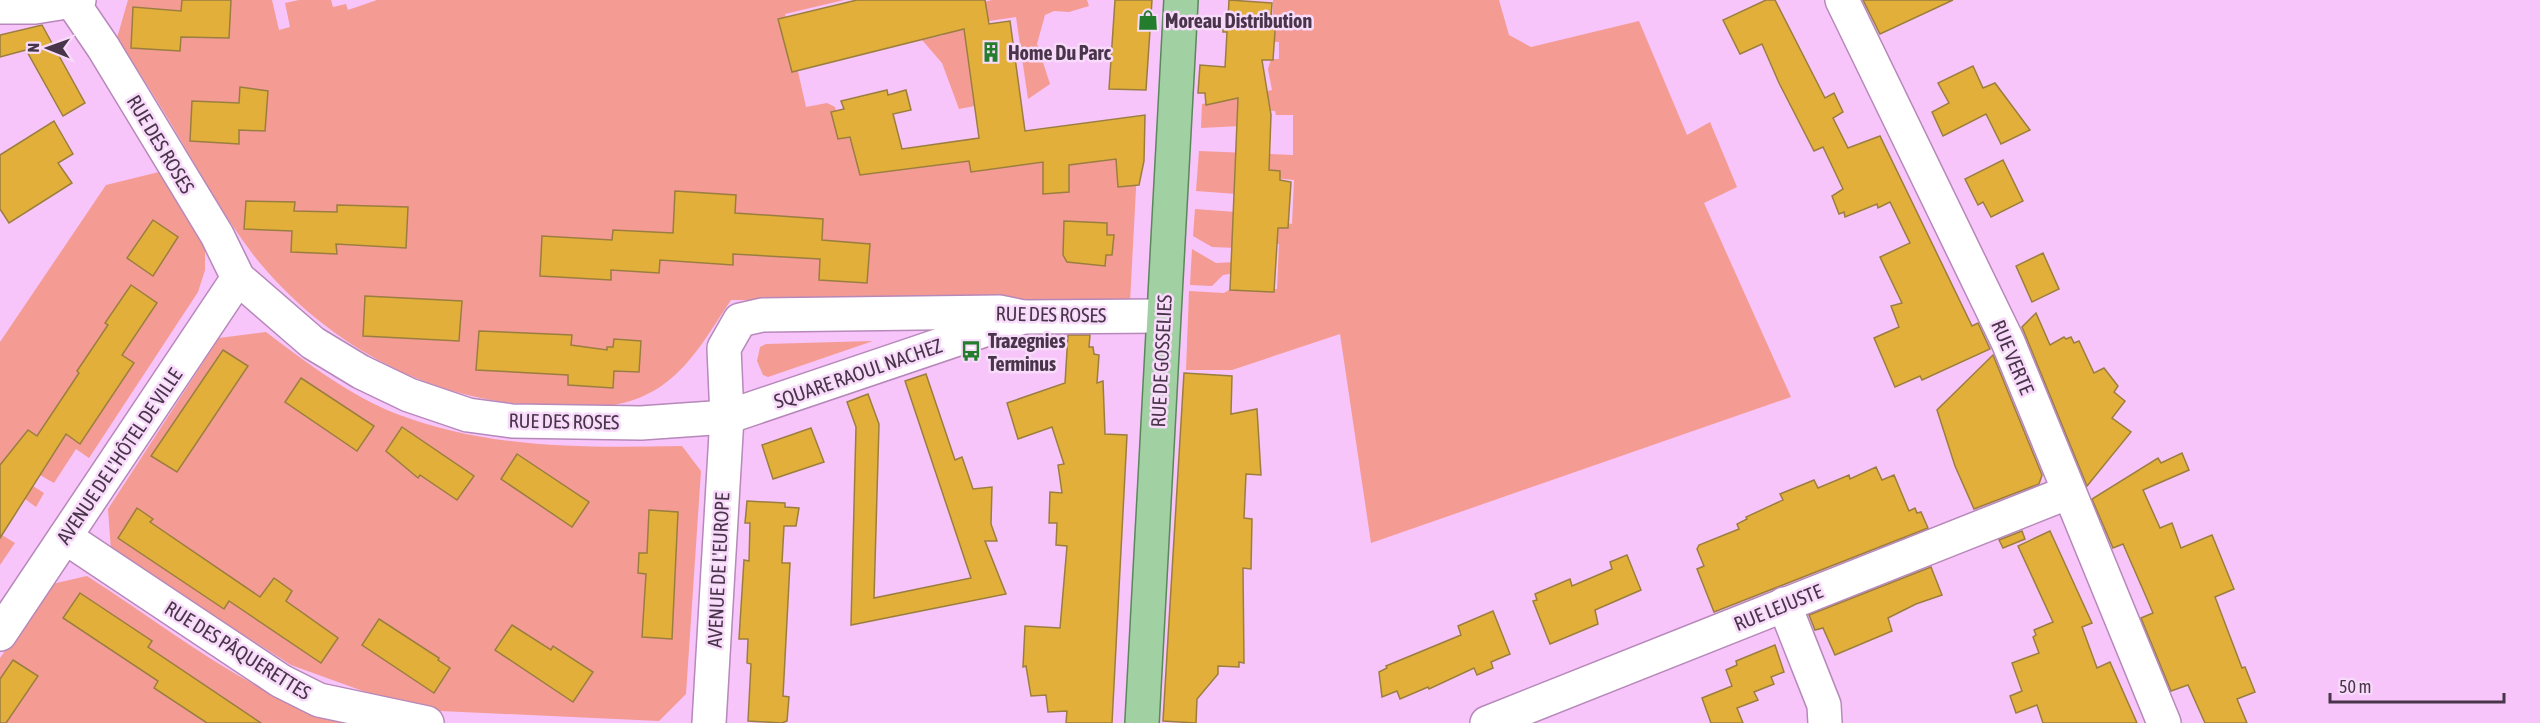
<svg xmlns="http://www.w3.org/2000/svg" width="2540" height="723" font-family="'Asap Condensed',sans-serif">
  <rect width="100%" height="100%" fill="#f7c5f9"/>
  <g fill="#f49b94">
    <path d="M128 0H272L279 30 290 27 285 3 299 0H331L333 7 346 4 348 10 377 0H844L785 14 806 107 827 103 835 107 842 135 883 125 889 150 1042 161 1138 151 1130 302 731 300C699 348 676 394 614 405 592 409 567 405 546 405 433 404 325 344 255 257 224 217 199 171 173 127 155 97 136 67 117 38Z"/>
    <polygon points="992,0 1087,0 1089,6 1069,12 1054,11 1045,15 1037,44 1050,84 1028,99 1016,17 969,24 980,105 959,109 942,63 922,40 944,35 939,14"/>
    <polygon points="1273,0 1499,0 1509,35 1531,47 1639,21 1687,135 1710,122 1737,187 1704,203 1791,397 1371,543 1340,334 1232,370 1186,370 1189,291 1224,293 1234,287 1277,289 1279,244 1237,243 1236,248 1212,247 1193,236 1195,209 1236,212 1292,224 1294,180 1239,174 1237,194 1196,191 1199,151 1293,155 1293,115 1276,115 1275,111 1242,110 1241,126 1201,128 1202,104 1272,90 1268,69 1271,59 1279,59 1279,42 1272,42"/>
    <polygon points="159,172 205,247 205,270 198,292 89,458 76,449 54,483 40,475 33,486 44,493 36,507 25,499 2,535 15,543 0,565 0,342 106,185"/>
    <polygon points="1192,249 1216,263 1236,262 1235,273 1223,275 1212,286 1190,285"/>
    <path d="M266 332C306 362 350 396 397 414 488 449 586 448 682 446L701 471 686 694 659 721 440 711 371 694 291 665 111 550 108 509 219 338Z"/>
    <polygon points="873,341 768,377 763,375 757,361 760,347 766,344"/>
    <path d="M87 576C170 629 248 694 343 723H0V658L52 584Z"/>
  </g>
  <g fill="#e2b03a" stroke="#9b7e3f" stroke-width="1.5">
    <polygon points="182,0 231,0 229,38 181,37 180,51 131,48 133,7 181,11"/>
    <polygon points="857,0 985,0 989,24 1010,21 1025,131 1145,115 1144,161 1139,185 1118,187 1116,159 1069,165 1069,192 1043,194 1043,162 971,172 969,161 860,175 850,137 838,139 831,112 844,109 841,101 887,90 888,95 906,90 911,110 893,114 902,149 979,138 964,29 792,72 778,19"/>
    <polygon points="1115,0 1152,0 1146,90 1109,89"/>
    <polygon points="1229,0 1272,3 1271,17 1276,17 1273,60 1262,60 1271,115 1269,170 1280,171 1280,180 1291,182 1288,228 1278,228 1274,292 1230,290 1238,98 1206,105 1205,93 1198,93 1200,65 1225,67 1227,32 1223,32 1223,19 1228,19"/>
    <polygon points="1766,0 1775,0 1825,98 1834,93 1843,112 1833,118 1848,148 1880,136 1972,326 1978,323 1990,349 1922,380 1920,376 1895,387 1874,338 1899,327 1891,306 1902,303 1880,257 1910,243 1890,202 1878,208 1877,204 1845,217 1844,212 1839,214 1832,196 1843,189 1823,147 1814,151 1779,83 1762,44 1740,54 1723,20"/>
    <polygon points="1863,0 1953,0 1880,34"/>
    <polygon points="42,25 85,103 63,116 26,50 0,57 0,35"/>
    <polygon points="1973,66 1983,88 1995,83 2030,130 2001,144 1986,114 1943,136 1932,112 1949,103 1938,83"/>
    <polygon points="240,87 268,91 265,131 239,130 239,144 190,141 192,101 239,103"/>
    <polygon points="54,121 73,154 58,163 72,183 9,223 0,209 0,155"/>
    <polygon points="2003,160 2023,201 1991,217 1983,202 1978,205 1965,179"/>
    <polygon points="675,191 736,195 735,213 823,219 822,240 870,244 867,283 819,280 820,259 733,254 733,265 660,260 659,273 611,270 611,280 540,276 542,236 612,240 613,230 673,233"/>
    <polygon points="246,201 295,202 294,211 337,212 337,205 408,207 406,248 336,244 337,254 291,252 292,231 244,229"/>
    <polygon points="153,220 178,237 153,276 127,258"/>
    <polygon points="1064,221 1107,223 1107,235 1114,235 1112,255 1106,255 1105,266 1067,262 1063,255"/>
    <polygon points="2043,253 2059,289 2032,302 2016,266"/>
    <polygon points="131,285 157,303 122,355 134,363 80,444 66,434 0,538 0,465 28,430 37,436 79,373 77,371 108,325 105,323"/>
    <polygon points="365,296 462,301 459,341 363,336"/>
    <polygon points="2036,313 2050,345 2064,337 2066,339 2071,337 2074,343 2079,341 2094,373 2104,368 2118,386 2114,392 2125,401 2112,418 2131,432 2087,486 2022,327"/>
    <polygon points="479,331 572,335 571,345 607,350 607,347 613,347 614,339 641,341 639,372 614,371 613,388 568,385 568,375 476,370"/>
    <polygon points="1068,335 1090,335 1089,347 1093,347 1094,354 1099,355 1097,383 1103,381 1105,434 1127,435 1112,723 1066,723 1067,711 1048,712 1046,695 1031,696 1026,666 1023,667 1025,626 1060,628 1067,546 1056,545 1057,523 1049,523 1050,492 1062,493 1058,465 1064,464 1052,427 1018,439 1007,403 1065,383"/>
    <polygon points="223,350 248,366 177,472 151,456"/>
    <polygon points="1993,355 2042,475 2039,484 1974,509 1955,466 1937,410"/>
    <polygon points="1184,373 1232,376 1231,414 1257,409 1261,475 1246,474 1244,518 1252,519 1251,569 1243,568 1244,663 1239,662 1239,667 1218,666 1218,674 1197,699 1196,723 1163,721"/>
    <polygon points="926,374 955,460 962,457 973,489 992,487 991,524 997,541 985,541 1006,594 851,625 856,427 847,402 868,394 879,424 874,598 971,578 905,381"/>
    <polygon points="301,378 374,426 357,451 285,402"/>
    <polygon points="402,427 474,476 457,500 420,475 418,478 386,451"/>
    <polygon points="811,428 824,462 773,479 762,445"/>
    <polygon points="2182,453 2189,470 2143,490 2160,528 2172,523 2181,548 2212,535 2234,589 2215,597 2242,668 2245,667 2255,692 2237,699 2247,723 2205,723 2188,685 2171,691 2141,618 2153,613 2144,592 2123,544 2113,548 2092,499 2158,458 2161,463"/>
    <polygon points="517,454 589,502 572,527 501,479"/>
    <polygon points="1876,467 1882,480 1894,475 1909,511 1915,508 1917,513 1921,512 1928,528 1714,612 1697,569 1704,566 1697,549 1699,545 1739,529 1737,524 1747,519 1746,517 1783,500 1780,494 1814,480 1818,488 1849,475 1850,479"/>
    <polygon points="747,501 785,503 785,507 799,508 796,526 784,526 782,563 790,563 783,696 789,697 787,721 782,723 748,721 751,664 747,663 748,639 739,639 744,560 749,561 750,523 745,523"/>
    <polygon points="137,508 153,519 150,522 260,597 274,578 292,591 286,601 338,638 321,663 229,601 224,609 118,538"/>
    <polygon points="649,510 678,512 672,639 642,637 646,574 638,573 639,553 647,553"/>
    <polygon points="2022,531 2025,539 2003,548 1999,540"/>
    <polygon points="2050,531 2092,623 2082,627 2097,668 2110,662 2137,723 2043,723 2037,705 2016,713 2010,696 2022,691 2012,663 2039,653 2033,637 2036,635 2034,630 2053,622 2018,546"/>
    <polygon points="1627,555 1641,590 1595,610 1598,624 1550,644 1533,601 1537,600 1535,594 1570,579 1572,586 1612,569 1610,562"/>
    <polygon points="1931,567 1942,595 1916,604 1888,618 1892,631 1835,655 1823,628 1815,630 1809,615"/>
    <polygon points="80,593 152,641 148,647 261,723 207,723 154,688 158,681 63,618"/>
    <polygon points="1493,611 1510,654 1491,662 1493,668 1477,675 1474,668 1429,689 1428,687 1400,699 1397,691 1382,697 1379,672 1387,668 1386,666 1461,635 1458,626"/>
    <polygon points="379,619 439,658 438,660 450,668 434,693 362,645"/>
    <polygon points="512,625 551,650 553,646 593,672 573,702 495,650"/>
    <polygon points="1775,645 1784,672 1771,677 1774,684 1754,692 1758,700 1737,708 1743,723 1711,723 1702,698 1732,686 1726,670 1737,665 1736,661"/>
    <polygon points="13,660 38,676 6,723 0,723 0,679"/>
  </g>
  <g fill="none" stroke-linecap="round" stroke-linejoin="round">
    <g stroke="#b788ba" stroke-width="36">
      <g id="minor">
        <polyline points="1842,0 2008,342 2164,723"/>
        <polyline points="73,3 103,47 217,235 238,278 313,343 361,372 409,395 468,415 512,421 641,423 727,417 1023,317"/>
        <polyline points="0,7 35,7 79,0"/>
        <polyline points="65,537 281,681 319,700 427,723"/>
        <polyline points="1784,604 1824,705 1825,723"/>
        <polyline points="0,634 238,278"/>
        <polyline points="709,723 727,417 724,348 740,320 762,315 1000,312 1023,317 1163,316"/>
        <polyline points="1487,723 2069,492"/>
      </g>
    </g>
    <g stroke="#5a875c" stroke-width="36">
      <polyline id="major" points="1142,723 1181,0"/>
    </g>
    <use href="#minor" stroke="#fff" stroke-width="33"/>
    <use href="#major" stroke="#a1d1a3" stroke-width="33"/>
  </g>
  <defs>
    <g id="shop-bare" transform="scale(1.62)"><path d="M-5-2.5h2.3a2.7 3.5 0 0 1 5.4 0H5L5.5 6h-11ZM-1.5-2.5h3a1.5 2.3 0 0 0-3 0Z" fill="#237d2d" stroke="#f8dafa" stroke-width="2.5" paint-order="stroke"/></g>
    <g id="building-bare" transform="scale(1.62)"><path d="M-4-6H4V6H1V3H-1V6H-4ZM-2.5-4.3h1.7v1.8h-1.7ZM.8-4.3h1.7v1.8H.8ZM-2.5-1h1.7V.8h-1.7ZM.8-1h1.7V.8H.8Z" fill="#237d2d" stroke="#f8dafa" stroke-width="2.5" paint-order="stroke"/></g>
    <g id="bus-bare" transform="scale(1.62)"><path d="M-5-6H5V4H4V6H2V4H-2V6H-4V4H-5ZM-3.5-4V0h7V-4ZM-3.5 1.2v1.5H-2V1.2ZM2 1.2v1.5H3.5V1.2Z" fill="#237d2d" stroke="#f8dafa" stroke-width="2.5" paint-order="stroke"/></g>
  </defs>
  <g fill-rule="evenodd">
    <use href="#shop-bare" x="1148" y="20"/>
    <use href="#building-bare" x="991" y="52"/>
    <use href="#bus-bare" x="971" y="351"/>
  </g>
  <g text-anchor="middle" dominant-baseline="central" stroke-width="5" stroke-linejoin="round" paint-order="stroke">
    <g font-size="20" font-weight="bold" fill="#49354a" stroke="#f8dafa" text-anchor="start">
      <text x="1165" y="20">Moreau Distribution</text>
      <text x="1008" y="52">Home Du Parc</text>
      <text x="988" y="340">Trazegnies<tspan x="988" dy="23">Terminus</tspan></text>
    </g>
    <g font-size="20" fill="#49354a" stroke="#f8dafa">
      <text transform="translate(161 144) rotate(59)">RUE DES ROSES</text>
      <text transform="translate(1051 314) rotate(1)">RUE DES ROSES</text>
      <text transform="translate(2013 357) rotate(67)">RUE VERTE</text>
      <text transform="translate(1161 361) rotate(-87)">RUE DE GOSSELIES</text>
      <text transform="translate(858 373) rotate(-19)">SQUARE RAOUL NACHEZ</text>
      <text transform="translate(564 421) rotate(1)">RUE DES ROSES</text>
      <text transform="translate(119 456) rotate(-56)">AVENUE DE L'HÔTEL DE VILLE</text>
      <text transform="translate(718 570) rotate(-87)">AVENUE DE L'EUROPE</text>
      <text transform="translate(1778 607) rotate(-22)">RUE LEJUSTE</text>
      <text transform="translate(238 650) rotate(32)">RUE DES PÂQUERETTES</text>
    </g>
  </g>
  <g transform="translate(48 48) rotate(271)" stroke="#f8dafa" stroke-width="4.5" paint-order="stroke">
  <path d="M0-4.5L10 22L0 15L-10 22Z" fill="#49354a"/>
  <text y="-9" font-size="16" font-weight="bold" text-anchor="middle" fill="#49354a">N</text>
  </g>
  <path d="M2330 693v9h174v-9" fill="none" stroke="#49354a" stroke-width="3"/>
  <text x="2339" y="693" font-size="18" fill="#49354a" stroke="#f8dafa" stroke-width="4.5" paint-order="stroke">50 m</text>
</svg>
